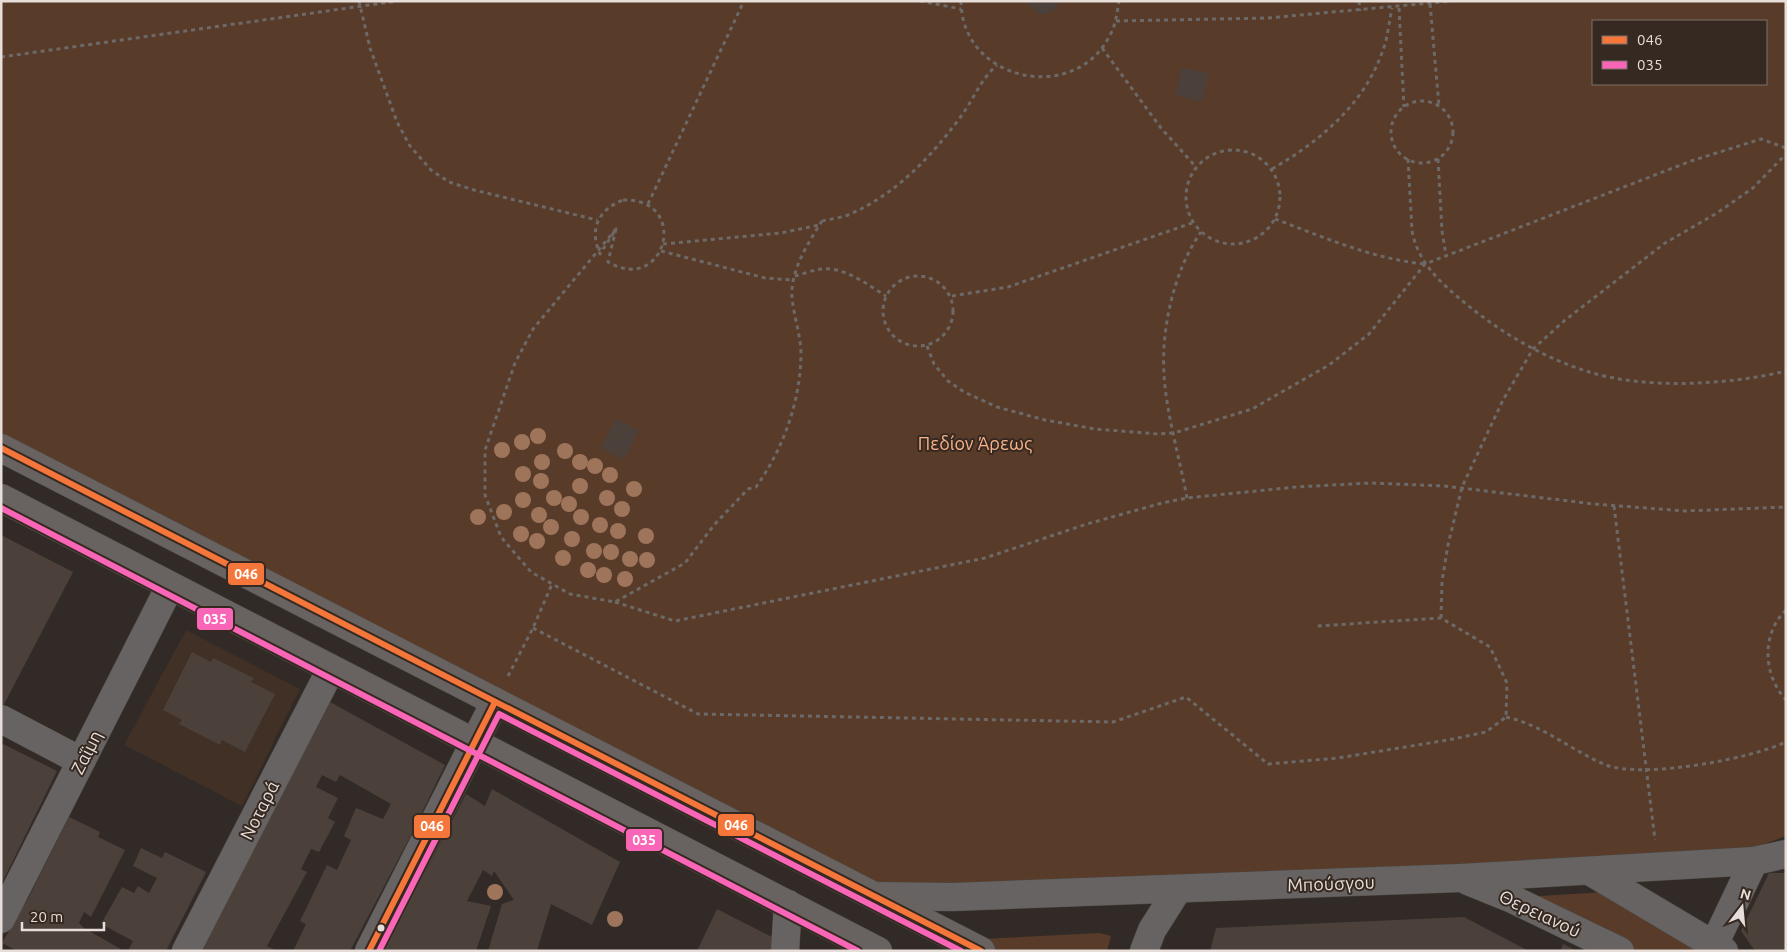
<svg xmlns="http://www.w3.org/2000/svg" width="1787" height="952" font-family="Ubuntu,sans-serif">
  <rect width="100%" height="100%" fill="#312a26"/>
  <polygon fill="#413025" points="186,630 300,689 242,806 124,745"/>
  <g fill="#593b29" fill-rule="evenodd">
    <path d="M1 1H1786V836L1739 853 874 889 1 435ZM1593 21H1766V84H1593Z"/>
    <polygon points="1606,892 1697,951 1636,951 1524,897"/>
    <polygon points="1099,933 1111,936 1107,951 995,951 982,939"/>
  </g>
  <g fill="#4c413a">
    <polygon points="1028,1 1060,1 1053,12 1041,15 1031,8"/>
    <polygon points="1182,67 1209,74 1202,102 1175,95"/>
    <polygon points="615,419 639,430 624,460 601,448"/>
    <polygon points="1,535 73,572 1,710"/>
    <polygon points="192,652 211,662 213,658 254,678 251,682 275,694 245,752 222,740 220,745 179,724 182,720 163,710"/>
    <polygon points="330,702 445,765 411,835 350,951 293,951 306,924 300,921 327,865 337,870 351,840 344,836 356,808 383,819 391,804 340,775 336,782 322,775 316,787 338,798 328,818 335,822 319,852 311,849 301,869 307,872 267,946 277,951 199,951"/>
    <polygon points="1,743 57,771 1,885"/>
    <polygon points="492,789 620,862 592,925 551,904 537,951 488,951 502,904 514,900 494,871 492,876 483,870 467,901 491,906 476,951 384,951 466,794 485,806"/>
    <polygon points="69,817 100,832 98,837 125,850 91,917 84,912 79,923 84,928 124,951 17,951 2,943 29,897"/>
    <polygon points="141,848 162,858 165,852 206,872 166,951 128,951 133,941 101,924 122,887 134,893 138,886 149,893 157,878 133,866"/>
    <polygon points="1769,873 1786,873 1786,951 1755,951 1741,931"/>
    <polygon points="717,909 776,939 774,951 697,951"/>
    <polygon points="1464,917 1529,951 1210,951 1216,928"/>
    <polygon points="1563,944 1577,951 1560,951"/>
  </g>
  <g fill="none" stroke-linecap="round" stroke-linejoin="round">
    <g stroke="#4d4843" stroke-width="29">
      <g id="minor">
        <polyline points="1,719 81,761"/>
        <polyline points="1591,872 1724,951"/>
        <polyline points="1468,881 1510,898 1620,951"/>
        <polyline points="874,896 952,897 1460,878 1754,861 1786,854"/>
        <polyline points="1,919 170,586"/>
        <polyline points="186,951 331,669"/>
        <polyline points="369,951 495,702"/>
        <polyline points="785,951 788,904"/>
        <polyline points="1144,951 1152,930 1178,889"/>
        <polyline points="1711,951 1754,861"/>
      </g>
    </g>
    <g stroke="#4d4843" stroke-width="29">
      <g id="major">
        <polyline points="1,448 981,951"/>
        <polyline points="1,498 878,951"/>
      </g>
    </g>
    <g stroke="#6c6967" stroke-width="3" stroke-dasharray="4 4" stroke-linecap="butt">
      <polyline points="359,1 370,48 397,122 410,146 431,170 449,182 474,190 597,220"/>
      <polyline points="920,1 961,9"/>
      <path d="M961 1C961 81 1075 106 1110 35 1116 24 1117 13 1119 1"/>
      <polyline points="1359,1 1360,11"/>
      <polyline points="1430,4 1439,106"/>
      <polyline points="1399,8 1404,107"/>
      <polyline points="1116,21 1268,18 1452,1"/>
      <polyline points="1102,48 1161,128 1196,167"/>
      <polyline points="1,57 398,1"/>
      <circle cx="1422" cy="132" r="31"/>
      <circle cx="1233" cy="197" r="47"/>
      <path d="M1408 159 1412 231C1418 263 1441 283 1465 303 1500 332 1542 357 1586 371 1643 390 1729 385 1786 371"/>
      <polyline points="1438,159 1442,231 1446,255"/>
      <path d="M1272 169C1320 141 1364 105 1383 50 1388 37 1389 22 1392 8"/>
      <path d="M623 200C691 198 666 296 608 262L616 229 600 254C589 229 598 210 623 200Z"/>
      <polyline points="648,204 744,1"/>
      <path d="M1275 219C1323 237 1373 259 1425 264"/>
      <path d="M822 221C830 219 840 218 848 215 897 194 931 157 962 115 974 98 981 79 997 65"/>
      <path d="M616 229 533 329 515 363 485 450V495L501 537 531 572 570 594 615 602 685 563 714 525 748 489 756 487C783 449 800 403 801 355 801 336 794 317 792 298 790 271 808 243 822 221"/>
      <polyline points="663,244 781,233 819,225"/>
      <polyline points="661,251 765,278 793,280"/>
      <circle cx="918" cy="311" r="35"/>
      <path d="M795 276C803 274 813 270 821 269 844 266 868 285 886 296"/>
      <polyline points="952,296 1008,287 1192,223"/>
      <polyline points="927,346 934,364 948,381 964,392 997,407 1045,420 1095,429 1158,434 1174,433 1252,409 1329,365 1369,334 1425,264 1691,161 1761,139 1786,148"/>
      <path d="M1187 498C1180 460 1166 412 1164 374 1161 329 1174 270 1201 232"/>
      <polyline points="1614,506 1655,840"/>
      <polyline points="615,602 675,621 985,558 1087,524 1162,503 1187,498 1296,487 1371,483 1444,486 1594,504 1685,511 1786,507"/>
      <path d="M1786 610C1761 634 1763 675 1786 700"/>
      <polyline points="1441,618 1442,581 1448,545 1462,487 1503,400 1533,349 1564,321 1665,243 1717,213 1753,188 1786,154"/>
      <polyline points="533,628 698,714 1113,722 1186,697 1268,764 1338,758 1448,740 1486,732 1506,717 1507,683 1490,647 1441,618 1317,626"/>
      <polyline points="508,676 533,628 552,584"/>
      <path d="M1506 717C1543 725 1572 751 1606 765 1643 779 1750 759 1786 742"/>
    </g>
    <use href="#minor" stroke="#666362" stroke-width="28"/>
    <use href="#major" stroke="#686361" stroke-width="28"/>
    <g stroke="#362921" stroke-width="10">
      <g id="bus-1">
        <polyline points="1,448 981,951"/>
        <polyline points="369,951 495,702"/>
      </g>
    </g>
    <g stroke="#362921" stroke-width="10">
      <g id="bus-2">
        <polyline points="1,508 858,951"/>
        <polyline points="379,951 499,714 961,951"/>
      </g>
    </g>
    <use href="#bus-1" stroke="#f5763a" stroke-width="6"/>
    <use href="#bus-2" stroke="#fa66b7" stroke-width="6"/>
  </g>
  <g fill="#9e755b">
    <circle cx="538" cy="436" r="8"/>
    <circle cx="522" cy="442" r="8"/>
    <circle cx="502" cy="450" r="8"/>
    <circle cx="565" cy="451" r="8"/>
    <circle cx="542" cy="462" r="8"/>
    <circle cx="580" cy="462" r="8"/>
    <circle cx="595" cy="466" r="8"/>
    <circle cx="523" cy="474" r="8"/>
    <circle cx="610" cy="475" r="8"/>
    <circle cx="541" cy="481" r="8"/>
    <circle cx="580" cy="486" r="8"/>
    <circle cx="634" cy="489" r="8"/>
    <circle cx="554" cy="498" r="8"/>
    <circle cx="607" cy="498" r="8"/>
    <circle cx="523" cy="500" r="8"/>
    <circle cx="569" cy="504" r="8"/>
    <circle cx="622" cy="509" r="8"/>
    <circle cx="504" cy="512" r="8"/>
    <circle cx="539" cy="515" r="8"/>
    <circle cx="478" cy="517" r="8"/>
    <circle cx="581" cy="517" r="8"/>
    <circle cx="600" cy="525" r="8"/>
    <circle cx="551" cy="527" r="8"/>
    <circle cx="618" cy="531" r="8"/>
    <circle cx="521" cy="534" r="8"/>
    <circle cx="646" cy="536" r="8"/>
    <circle cx="572" cy="539" r="8"/>
    <circle cx="537" cy="541" r="8"/>
    <circle cx="594" cy="551" r="8"/>
    <circle cx="611" cy="552" r="8"/>
    <circle cx="563" cy="558" r="8"/>
    <circle cx="630" cy="559" r="8"/>
    <circle cx="647" cy="560" r="8"/>
    <circle cx="588" cy="570" r="8"/>
    <circle cx="604" cy="575" r="8"/>
    <circle cx="625" cy="579" r="8"/>
    <circle cx="495" cy="892" r="8"/>
    <circle cx="615" cy="919" r="8"/>
  </g>
  <circle fill="#e7ded9" stroke="#362921" stroke-width="2" cx="381" cy="928" r="4.5"/>
  <g text-anchor="middle" dominant-baseline="central" stroke-width="4" stroke-linejoin="round" paint-order="stroke">
    <g font-size="18" fill="#f8b287" stroke="#362921">
      <text x="975" y="443">Πεδίον Άρεως</text>
    </g>
    <g font-size="18" fill="#e7ded9" stroke="#362921">
      <text transform="translate(86 752) rotate(-63)">Ζαΐμη</text>
      <text transform="translate(259 810) rotate(-63)">Νοταρά</text>
      <text transform="translate(1331 883) rotate(-2)">Μπούσγου</text>
      <text transform="translate(1540 913) rotate(25)">Θερειανού</text>
    </g>
  </g>
  <g stroke="#362921" stroke-width="2">
    <rect x="227" y="562" width="38" height="24" rx="5" fill="#f5763a"/>
    <rect x="196" y="607" width="38" height="24" rx="5" fill="#fa66b7"/>
    <rect x="717" y="813" width="38" height="24" rx="5" fill="#f5763a"/>
    <rect x="413" y="814" width="38" height="25" rx="5" fill="#f5763a"/>
    <rect x="625" y="828" width="38" height="24" rx="5" fill="#fa66b7"/>
  </g>
  <g font-size="14" text-anchor="middle" font-weight="bold" fill="#fff">
    <text x="246" y="579">046</text>
    <text x="215" y="624">035</text>
    <text x="736" y="830">046</text>
    <text x="432" y="831">046</text>
    <text x="644" y="845">035</text>
  </g>
  <rect width="1787" height="952" fill="none" stroke="#e7ded9" stroke-width="5"/>
  <rect x="1592" y="20" width="175" height="65" fill="#362921" stroke="#7d716b"/>
  <rect x="1602" y="36" width="25" height="8" fill="#f5763a" stroke="#7d716b"/>
  <text x="1637" y="45" font-size="15" fill="#e7ded9">046</text>
  <rect x="1602" y="61" width="25" height="8" fill="#fa66b7" stroke="#7d716b"/>
  <text x="1637" y="70" font-size="15" fill="#e7ded9">035</text>
  <g transform="translate(1742 907) rotate(16)" stroke="#362921" stroke-width="4" paint-order="stroke">
  <path d="M0-4L9 19L0 12L-9 19Z" fill="#e7ded9"/>
  <text y="-8" font-size="14" font-weight="bold" text-anchor="middle" fill="#e7ded9">N</text>
  </g>
  <path d="M22 922v8h82v-8" fill="none" stroke="#e7ded9" stroke-width="2.5"/>
  <text x="30" y="922" font-size="15" fill="#e7ded9" stroke="#362921" stroke-width="4" paint-order="stroke">20 m</text>
</svg>
